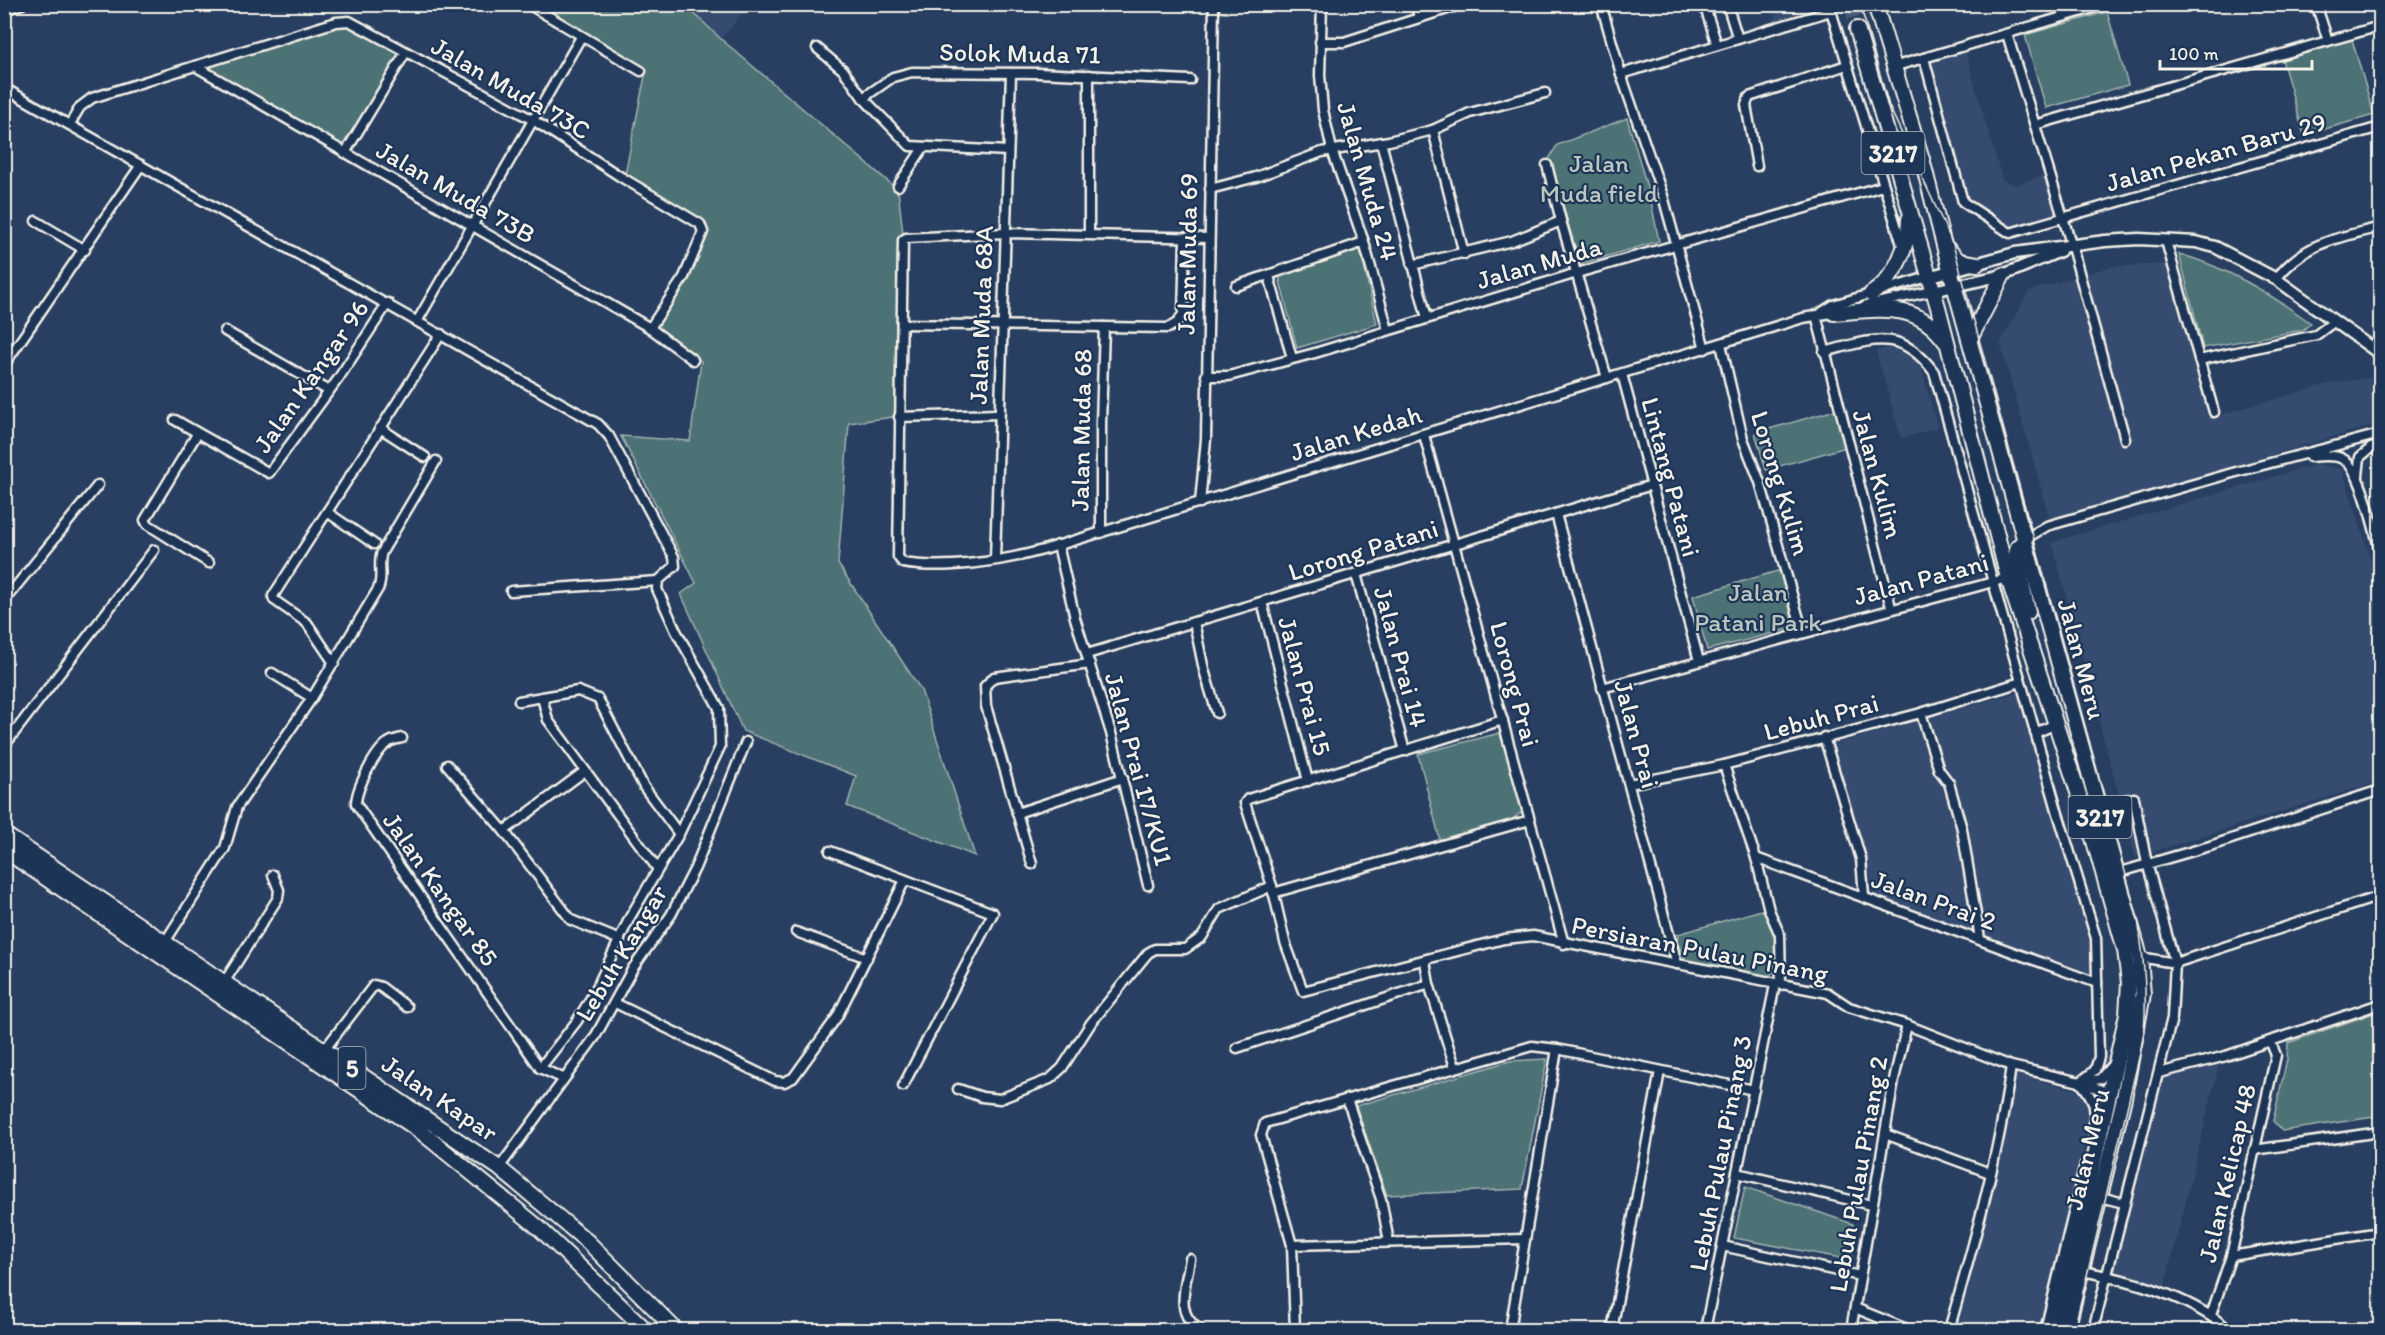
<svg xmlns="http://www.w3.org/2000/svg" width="2385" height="1335" font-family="Itim,sans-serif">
  <rect width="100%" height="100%" fill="#283f62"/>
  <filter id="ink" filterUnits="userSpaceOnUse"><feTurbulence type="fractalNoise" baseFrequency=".0167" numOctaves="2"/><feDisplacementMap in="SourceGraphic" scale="12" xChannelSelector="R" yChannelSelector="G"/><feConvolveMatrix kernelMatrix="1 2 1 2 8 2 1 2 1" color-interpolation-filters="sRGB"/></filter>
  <g filter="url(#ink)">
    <g fill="#364b6f">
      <polygon points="685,5 749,5 721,39"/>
      <polygon points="1772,5 1826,5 1827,8 1777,23"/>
      <polygon points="1965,50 2002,179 2015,185 2046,174 2058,215 2012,230 1964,202 1928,61"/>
      <polygon points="2168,264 2213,417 2327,384 2380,376 2380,423 2050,520 2000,343 2029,291 2109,267"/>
      <polygon points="1900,345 1918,357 1938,428 1901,438 1876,351"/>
      <polygon points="2317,464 2342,469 2380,587 2380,781 2135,857 2052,542"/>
      <polygon points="2020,692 2092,945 2094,977 1876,897 1832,745"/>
      <polygon points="2220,1061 2164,1289 2109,1272 2162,1077"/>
      <polygon points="2013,1073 2083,1092 2092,1108 2070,1214 2041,1330 1954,1330 2008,1118"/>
    </g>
    <g fill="#4e7274" stroke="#a1b2ae" stroke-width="1.5">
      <polygon points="574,5 685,5 721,39 898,190 903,233 900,416 849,423 838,564 921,690 975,856 847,806 856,776 743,731 681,594 696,583 621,436 690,441 701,361 656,328 704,233 700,222 625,174 646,71 545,13"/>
      <polygon points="2107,12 2128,85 2046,108 2025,35"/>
      <polygon points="349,21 406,52 345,153 195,66"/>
      <polygon points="2351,36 2374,115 2304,135 2281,56"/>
      <polygon points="1627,118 1650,197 1659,241 1580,264 1549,159 1557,145"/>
      <polygon points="1360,249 1377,324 1297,348 1279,277"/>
      <path d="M2179 254C2227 267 2270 294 2311 323L2303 330 2203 348Z"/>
      <polygon points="1839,409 1850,446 1766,470 1755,433"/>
      <polygon points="1781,570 1792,617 1790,629 1707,650 1693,596"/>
      <polygon points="1500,733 1523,811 1511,820 1440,840 1418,754"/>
      <path d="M1765 909C1771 925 1789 966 1768 976L1686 960 1677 942 1678 934Z"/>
      <polygon points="2380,1011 2380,1116 2282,1131 2273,1121 2287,1059 2288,1043"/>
      <polygon points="1547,1059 1522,1189 1387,1195 1356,1106 1510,1061"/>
      <polygon points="1745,1187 1853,1224 1852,1260 1734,1238"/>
    </g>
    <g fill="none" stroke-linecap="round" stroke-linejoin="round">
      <polyline stroke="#475a76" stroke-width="14" stroke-dasharray="14 7" stroke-linecap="butt" points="1851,4 1857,29"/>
      <g stroke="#f4f1e8" stroke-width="13">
        <g id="minor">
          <polyline points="528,4 641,71"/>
          <polyline points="1322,4 1320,75 1323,110 1332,150 1364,242 1388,330"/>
          <polyline points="1416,4 1419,18"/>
          <polyline points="1601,4 1621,74 1663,196 1705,349"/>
          <polyline points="1704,4 1717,45"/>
          <polyline points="1727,4 1738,39"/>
          <polyline points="1829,4 1903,248"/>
          <polyline points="2316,4 2328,41"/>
          <polyline points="4,10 22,4"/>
          <polyline points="2007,34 2072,247 2125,439"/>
          <polyline points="1320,42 1344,42 1463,4"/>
          <polyline points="817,48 843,70 863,98 910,146 1008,151"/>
          <polyline points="1924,58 1963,202 2010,233 2380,127"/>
          <polyline points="195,66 650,328 693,360"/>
          <polyline points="1893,67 2107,4"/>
          <polyline points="1621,74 1831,11"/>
          <polyline points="4,88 598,424 609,436 674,557 675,566 658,581 657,589 676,631 719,708 720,747 679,834 630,917 595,991 577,1021 540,1068"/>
          <polyline points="863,98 893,77 912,72 1038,73 1190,80"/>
          <polyline points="70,124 80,107 92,98 336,22 349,21 533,120 621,177 700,224 703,232 684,277 650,328"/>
          <polyline points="2035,125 2380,26"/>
          <polyline points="1381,142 1427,318"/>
          <polyline points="345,153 406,52"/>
          <polyline points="1547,165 1561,221"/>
          <polyline points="1757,166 1746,105 1749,97 1847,65"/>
          <polyline points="898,186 923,148"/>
          <polyline points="1210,189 1256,177 1322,152 1389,141 1433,130"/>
          <polyline points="36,221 85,250"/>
          <polyline points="1089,234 1089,75"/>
          <path d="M1208 238 1005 233 906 238 903 240 898 557 903 563C944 570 1004 561 1043 550L1803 318 1837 312"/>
          <polyline points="2166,241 2214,412"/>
          <polyline points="1464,254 1433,130 1470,113 1545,93"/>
          <polyline points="1412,265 1512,241 1561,221 1607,378"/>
          <polyline points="1269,276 1292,358"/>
          <path d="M2276 279C2306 241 2336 239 2380 227"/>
          <polyline points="1236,286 1364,242"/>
          <polyline points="1867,305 1933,291"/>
          <polyline points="1822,312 1833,305 1928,277"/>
          <polyline points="1816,315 1891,607"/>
          <polyline points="418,320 581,37"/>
          <polyline points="902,324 1168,328 1177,323 1183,314 1185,238"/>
          <polyline points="225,331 329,391"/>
          <polyline points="1721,344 1743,439 1760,482 1803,633"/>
          <path d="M1824 352C1872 340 1900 326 1934 372L2057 810 2096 938 2099 1057 2095 1070 2080 1082"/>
          <polyline points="2199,360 2316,335 2335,321"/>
          <polyline points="4,365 141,165"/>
          <polyline points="1622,374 1699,661"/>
          <polyline points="1206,376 1229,376 1315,353 1577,273 1883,186"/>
          <polyline points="899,417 999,414"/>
          <polyline points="175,420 269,473 338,379 388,303"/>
          <polyline points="380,428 425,457"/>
          <polyline points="197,434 145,520 147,524 209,563"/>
          <polyline points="1424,435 1564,944"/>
          <path d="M2310 457C2320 456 2334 454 2343 459 2362 469 2374 531 2380 551"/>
          <polyline points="2358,476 2360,457 2371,448 2380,445"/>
          <polyline points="1200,503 1206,439 1214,4"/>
          <polyline points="327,512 374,544"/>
          <polyline points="1556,514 1677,964"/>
          <polyline points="1101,533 1101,423 1104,327"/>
          <polyline points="2025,539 2047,526 2236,472 2380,434"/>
          <polyline points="1058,545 1075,618 1111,733 1148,885"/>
          <polyline points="995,559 1011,73"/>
          <polyline points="1356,574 1405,751"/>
          <polyline points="511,591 658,581"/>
          <polyline points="4,601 98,485"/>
          <polyline points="1262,602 1308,781"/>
          <polyline points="1194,622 1204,670 1217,713"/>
          <polyline points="1087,654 1652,485"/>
          <polyline points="334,663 307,623 274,600 273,596 441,334"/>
          <polyline points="272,673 312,698"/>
          <polyline points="1602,688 2008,578"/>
          <polyline points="542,697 548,720 657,868"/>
          <polyline points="519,701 578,691 598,699 644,787 679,834"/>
          <polyline points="1921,713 1939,770 1949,783 1962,829 1980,939"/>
          <polyline points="1503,720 1248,799 1245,803 1272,886 1285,942 1303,991 1504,939 1533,936 1828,993 1849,1007 1907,1025 2011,1066 2080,1082 2112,1094"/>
          <polyline points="2035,733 2056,724"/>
          <polyline points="1824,737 1861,859 1864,896"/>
          <path d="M402 738C398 739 391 740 388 743 375 751 356 789 356 804L540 1068"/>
          <polyline points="4,746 154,550"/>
          <polyline points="447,765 504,831 571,920 620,940"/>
          <polyline points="1724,765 1756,858 1769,910 1780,935 1781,985"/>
          <polyline points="1629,784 1724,765 1921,713 2021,682"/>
          <polyline points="1017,813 1123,778"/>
          <polyline points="504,831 585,771"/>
          <polyline points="830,851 993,913 903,1086"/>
          <polyline points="1756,858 2097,983"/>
          <polyline points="1032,864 986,706 985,686 994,677 1090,664"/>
          <polyline points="2117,873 2210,846 2380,790"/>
          <polyline points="1273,893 1530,820"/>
          <polyline points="796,932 867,958"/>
          <path d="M165 942 225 848 237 807 312 698 378 589C384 577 377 565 382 552L436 461"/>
          <polyline points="2140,957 2175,963 2380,896"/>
          <polyline points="1425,961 1429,984 1455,1067"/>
          <polyline points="225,981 278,898 279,890 273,875"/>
          <polyline points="615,1003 775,1081 784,1082 793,1078 837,1017 905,880"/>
          <polyline points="1237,1048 1429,984"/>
          <polyline points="325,1049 374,985 381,987 407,1007"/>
          <polyline points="540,1068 562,1078"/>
          <polyline points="2159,1073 2226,1056 2380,1004"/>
          <path d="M2080 1082C2107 1114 2086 1116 2096 1148"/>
          <polyline points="2083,1082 2100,1079 2114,1063"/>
          <polyline points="958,1089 982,1097 1000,1099 1050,1079 1062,1068 1091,1023 1148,953 1155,949 1185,949 1202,937 1219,909 1272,886"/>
          <polyline points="1347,1099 1381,1199 1389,1242"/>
          <polyline points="1885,1134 1990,1173"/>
          <polyline points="2254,1150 2380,1132"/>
          <polyline points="499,1168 595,1037 633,968 671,915 695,868 746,742"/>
          <polyline points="1737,1173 1871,1205"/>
          <polyline points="2100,1197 2124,1203"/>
          <polyline points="1292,1245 1525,1239"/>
          <polyline points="1722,1246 1860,1276"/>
          <polyline points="2231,1256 2380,1232"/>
          <path d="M1190 1259C1186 1285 1173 1315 1201 1330"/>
          <path d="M2082 1271C2131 1280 2191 1297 2229 1330"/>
          <polyline points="1855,1308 1909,1330"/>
          <polyline points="2211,1315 2231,1256 2276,1055 2270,1041"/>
          <polyline points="1295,1330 1292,1245 1261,1135 1265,1123 1532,1046 1557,1049 1754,1090"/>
          <polyline points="1510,1330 1557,1049"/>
          <polyline points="1612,1330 1660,1071"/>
          <polyline points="1705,1330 1775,985"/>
          <polyline points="1851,1330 1895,1075 1907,1025"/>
          <path d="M1949 1330C1974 1243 1999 1155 2011 1066"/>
          <polyline points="2045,1330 2085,1164 2095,1158"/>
          <polyline points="2093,1330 2172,1018 2175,963 2147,863 2134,798 2096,806"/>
        </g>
      </g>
      <g stroke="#f4f1e8" stroke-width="15">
        <g id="tertiary">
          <polyline points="1928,277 2015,253 2105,241 2139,239 2196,242 2215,247 2276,279 2380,354"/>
          <polyline points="1933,291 2003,275 2060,251"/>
        </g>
      </g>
      <g stroke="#f4f1e8" stroke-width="18">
        <g id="trunk">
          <polyline points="1875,4 1922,159 1954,285 2140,957 2143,994 2124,1098 2067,1330"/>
          <polyline points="1857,29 1938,307 2008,578 2094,841 2125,950 2129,983 2127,1014 2056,1330"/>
          <polyline points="1946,247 1959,261 1977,264"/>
          <path d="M1871 294C1894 280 1909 246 1909 219"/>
          <path d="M1834 313C1877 310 1916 300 1945 341"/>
          <polyline points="1970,339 2003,275"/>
          <polyline points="2025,539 2018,547 2016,554 2028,612"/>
          <polyline points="4,834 499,1168 588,1242 676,1330"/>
          <polyline points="4,850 420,1131 538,1227 646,1330"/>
        </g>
      </g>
      <use href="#minor" stroke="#1d3557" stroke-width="8"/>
      <use href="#tertiary" stroke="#1d3557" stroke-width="10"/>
      <use href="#trunk" stroke="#1d3557" stroke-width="14"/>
      <path stroke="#f4f1e8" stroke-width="1.5" d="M1860 4 1889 106 1953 244 2138 919C2144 961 2148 1000 2143 1041L2074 1330"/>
    </g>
  </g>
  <g text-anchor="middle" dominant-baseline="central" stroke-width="4.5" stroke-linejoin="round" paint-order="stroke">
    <g fill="#1d3557" stroke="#b4b9bc" stroke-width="1.5">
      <rect x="1861.5" y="132" width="63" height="42" rx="4.5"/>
      <rect x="2068.5" y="796" width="63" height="42" rx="4.5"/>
      <rect x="338.5" y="1047" width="27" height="42" rx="4.5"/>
    </g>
    <g font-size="24" font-weight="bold" fill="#f4f1e8">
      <text x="1893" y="153">3217</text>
      <text x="2100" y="817">3217</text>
      <text x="352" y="1068">5</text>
    </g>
    <g font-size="26" fill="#f4f1e8" stroke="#1d3557">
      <text transform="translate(1020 53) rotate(1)">Solok Muda 71</text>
      <text transform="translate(511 88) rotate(30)">Jalan Muda 73C</text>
      <text transform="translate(2216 152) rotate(-16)">Jalan Pekan Baru 29</text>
      <text transform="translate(1368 181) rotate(74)">Jalan Muda 24</text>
      <text transform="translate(456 192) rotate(30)">Jalan Muda 73B</text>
      <text transform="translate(1187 254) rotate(-89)">Jalan Muda 69</text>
      <text transform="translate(1539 263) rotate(-16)">Jalan Muda</text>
      <text transform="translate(981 315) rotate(-88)">Jalan Muda 68A</text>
      <text transform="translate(311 376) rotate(-55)">Jalan Kangar 96</text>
      <text transform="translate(1081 430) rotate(-89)">Jalan Muda 68</text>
      <text transform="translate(1356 433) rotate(-17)">Jalan Kedah</text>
      <text transform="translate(1878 474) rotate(75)">Jalan Kulim</text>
      <text transform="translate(1671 477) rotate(75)">Lintang Patani</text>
      <text transform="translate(1781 483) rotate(73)">Lorong Kulim</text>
      <text transform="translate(1363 550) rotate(-17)">Lorong Patani</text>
      <text transform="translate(1921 579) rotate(-15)">Jalan Patani</text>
      <text transform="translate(1401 657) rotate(75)">Jalan Prai 14</text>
      <text transform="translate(2082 659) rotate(75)">Jalan Meru</text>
      <text transform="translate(1515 684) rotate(75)">Lorong Prai</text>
      <text transform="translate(1305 686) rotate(75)">Jalan Prai 15</text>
      <text transform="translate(1821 717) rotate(-15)">Lebuh Prai</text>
      <text transform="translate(1637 734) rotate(75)">Jalan Prai</text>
      <text transform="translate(1139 769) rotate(75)">Jalan Prai 17/KU1</text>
      <text transform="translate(441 889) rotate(55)">Jalan Kangar 85</text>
      <text transform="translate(1934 900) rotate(20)">Jalan Prai 2</text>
      <text transform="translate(1700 949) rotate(11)">Persiaran Pulau Pinang</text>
      <text transform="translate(621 953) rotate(-59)">Lebuh Kangar</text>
      <text transform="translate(440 1098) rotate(34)">Jalan Kapar</text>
      <text transform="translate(2087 1149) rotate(-77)">Jalan Meru</text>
      <text transform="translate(1720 1153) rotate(-79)">Lebuh Pulau Pinang 3</text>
      <text transform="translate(2227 1173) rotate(-77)">Jalan Kelicap 48</text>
      <text transform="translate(1858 1174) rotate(-80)">Lebuh Pulau Pinang 2</text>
    </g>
    <g font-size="26" fill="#bac5bf" stroke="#1d3557">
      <text x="1599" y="163">Jalan<tspan x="1599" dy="30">Muda field</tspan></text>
      <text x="1758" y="592">Jalan<tspan x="1758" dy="30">Patani Park</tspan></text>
    </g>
  </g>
  <rect width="2385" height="1335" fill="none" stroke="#1d3557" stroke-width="24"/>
  <rect x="12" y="12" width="2361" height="1311" fill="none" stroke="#f4f1e8" stroke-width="2" filter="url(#ink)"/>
  <path d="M2160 60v9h152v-9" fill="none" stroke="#f4f1e8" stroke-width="3"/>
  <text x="2169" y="60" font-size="18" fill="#f4f1e8" stroke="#1d3557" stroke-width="4.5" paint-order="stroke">100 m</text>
</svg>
